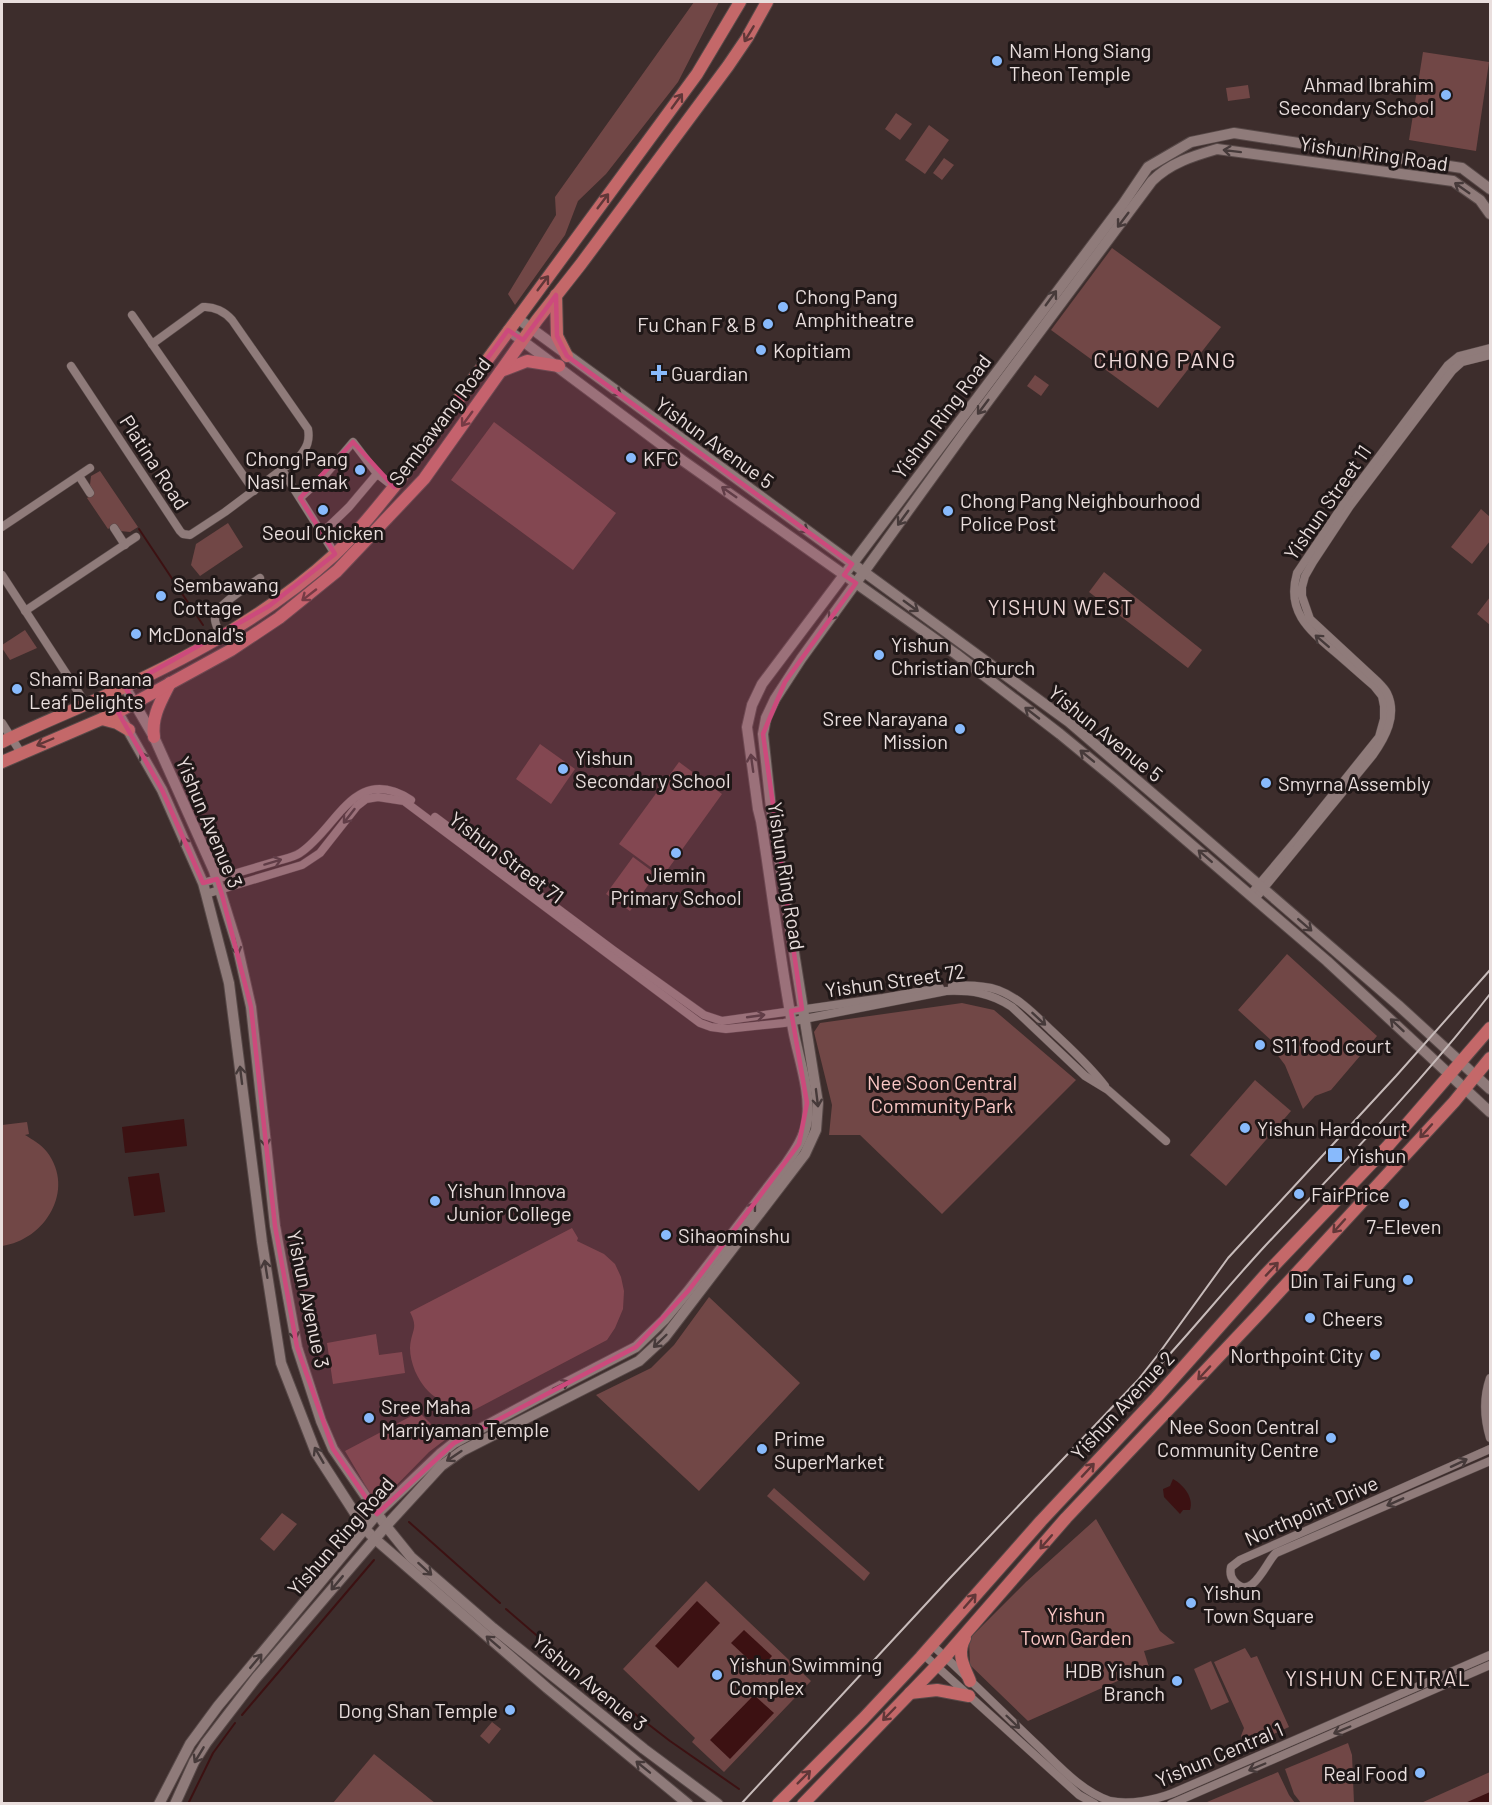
<svg xmlns="http://www.w3.org/2000/svg" width="1492" height="1805" font-family="Barlow,sans-serif">
  <rect width="100%" height="100%" fill="#3d2d2c"/>
  <g fill="#714746">
    <polygon points="694,2 719,2 678,82 606,174 578,201 565,235 515,305 508,294 556,215 555,197"/>
    <polygon points="1423,52 1489,62 1476,151 1409,140"/>
    <polygon points="1248,85 1250,98 1228,101 1226,88"/>
    <polygon points="896,113 912,124 900,140 885,129"/>
    <polygon points="929,125 949,140 925,174 905,160"/>
    <polygon points="944,158 954,165 942,180 933,173"/>
    <polygon points="1112,248 1221,327 1158,408 1051,330"/>
    <polygon points="1035,375 1049,385 1041,396 1027,386"/>
    <polygon points="494,422 616,513 573,570 451,480"/>
    <polygon points="100,471 138,527 130,532 120,531 115,524 108,529 87,498 94,493 90,485 91,476"/>
    <polygon points="1481,509 1490,517 1490,541 1472,564 1451,547"/>
    <polygon points="228,523 243,547 200,576 191,565 196,544"/>
    <polygon points="1104,572 1202,650 1188,668 1089,592"/>
    <polygon points="1490,597 1490,625 1477,614"/>
    <polygon points="25,630 37,648 10,660 2,648 2,645"/>
    <polygon points="540,744 575,769 551,804 516,779"/>
    <polygon points="679,762 722,794 663,876 619,844"/>
    <polygon points="633,857 656,874 630,911 606,894"/>
    <polygon points="1287,954 1377,1036 1331,1090 1315,1096 1303,1109 1285,1065 1273,1049 1272,1041 1238,1010"/>
    <polygon points="962,1003 994,1010 1076,1080 942,1214 860,1135 829,1135 832,1105 814,1032 820,1023"/>
    <polygon points="1255,1080 1291,1111 1226,1186 1190,1155"/>
    <path d="M27 1122 29 1134 25 1135C33 1140 41 1144 47 1152 76 1190 45 1240 2 1246V1125Z"/>
    <path d="M572 1228 578 1238 577 1241 604 1254 615 1264 621 1277 624 1291 623 1309 615 1328 607 1340 474 1410C446 1406 427 1398 415 1371 412 1363 410 1356 410 1348 411 1330 419 1329 410 1312Z"/>
    <polygon points="709,1297 800,1383 699,1491 596,1395 651,1368 674,1345"/>
    <polygon points="376,1334 379,1355 402,1352 405,1373 333,1384 327,1343"/>
    <polygon points="419,1412 446,1439 429,1452 377,1505 345,1451"/>
    <polygon points="774,1488 870,1573 864,1581 767,1496"/>
    <polygon points="282,1513 297,1524 274,1551 260,1539"/>
    <polygon points="1096,1519 1160,1631 1175,1643 1144,1651 1149,1667 1028,1721 970,1665 969,1639 1026,1582"/>
    <polygon points="706,1581 811,1681 724,1772 692,1742 695,1738 623,1669"/>
    <polygon points="1245,1648 1251,1658 1257,1656 1289,1727 1246,1747 1241,1736 1244,1728 1214,1662"/>
    <polygon points="1211,1661 1229,1702 1211,1710 1194,1669"/>
    <polygon points="492,1722 501,1729 489,1744 480,1736"/>
    <polygon points="1348,1743 1352,1755 1354,1803 1301,1803 1294,1794 1285,1769"/>
    <polygon points="374,1754 435,1803 333,1803"/>
    <polygon points="1278,1772 1289,1795 1295,1803 1208,1803 1207,1802"/>
    <polygon points="1490,1772 1490,1803 1421,1803"/>
  </g>
  <g fill="#3c1112">
    <polygon points="184,1119 187,1146 125,1153 122,1127"/>
    <polygon points="159,1173 165,1212 134,1216 128,1177"/>
    <path d="M1173 1479C1184 1485 1194 1498 1190 1510H1183L1180 1514 1164 1497 1163 1489 1170 1486Z"/>
    <polygon points="697,1601 720,1623 678,1668 655,1646"/>
    <polygon points="744,1630 772,1656 760,1670 731,1643"/>
    <polygon points="754,1695 774,1713 730,1759 710,1740"/>
    <polygon points="1490,1792 1490,1803 1465,1803"/>
  </g>
  <g fill="none" stroke-linecap="round" stroke-linejoin="round">
    <g stroke="#3c1112" stroke-width="2">
      <polyline points="139,529 203,625"/>
      <polyline points="409,1522 500,1603"/>
      <polyline points="506,1609 578,1671"/>
      <polyline points="600,1687 670,1741 739,1789"/>
      <polyline points="242,1715 374,1560"/>
      <polyline points="188,1804 213,1753 235,1723"/>
    </g>
    <g stroke="#574948" stroke-width="9">
      <g id="minor">
        <polyline points="132,315 254,491"/>
        <path d="M71 366 180 531 183 534 190 535 225 512 300 456C307 447 310 441 308 429L232 320C225 312 214 306 203 307L152 344"/>
        <polyline points="282,470 335,554"/>
        <polyline points="79,476 90,493"/>
        <polyline points="300,498 325,475 353,442 378,475"/>
        <polyline points="2,527 90,468"/>
        <polyline points="114,528 125,545"/>
        <polyline points="322,533 349,507 376,475 380,476 394,487"/>
        <polyline points="2,575 86,704"/>
        <polyline points="25,611 136,537"/>
        <path d="M221 636C219 630 214 624 215 617 216 605 249 586 260 578"/>
        <polyline points="2,723 21,753"/>
        <polyline points="435,817 613,950 704,1015 722,1021 883,998 940,988"/>
        <path d="M203 883C227 876 251 869 274 862 282 859 293 858 300 853 337 829 354 763 411 800"/>
        <path d="M206 894 302 865 320 853 357 806 366 799 378 797 404 801 700 1023 711 1027 726 1029 784 1023 946 991C971 990 991 993 1012 1007L1085 1076 1108 1090 1166 1141"/>
        <path d="M1250 895 1298 838 1379 737 1384 719V706L1382 696 1374 686C1361 675 1348 663 1335 652 1308 629 1286 611 1297 573L1345 502 1448 365 1459 356 1490 348"/>
        <path d="M1255 899 1373 755C1385 738 1398 715 1387 693 1385 689 1381 685 1378 682L1310 619 1302 596V587L1305 576 1313 562 1350 506 1452 371 1462 362 1490 355"/>
        <path d="M952 986C968 985 983 985 998 990 1020 998 1037 1017 1053 1032 1072 1050 1090 1066 1105 1086"/>
        <path d="M1490 1378C1483 1398 1484 1418 1490 1438"/>
        <path d="M1490 1449 1240 1560 1231 1567C1230 1572 1230 1577 1234 1581 1252 1603 1267 1560 1276 1553L1490 1461"/>
        <path d="M932 1645C968 1677 1002 1712 1038 1746 1059 1766 1082 1792 1110 1801 1130 1805 1155 1800 1173 1793L1490 1655"/>
        <polyline points="923,1654 1079,1795 1095,1804"/>
        <polyline points="1171,1804 1490,1665"/>
      </g>
    </g>
    <g stroke="#574948" stroke-width="12">
      <g id="secondary">
        <polyline points="517,318 1069,722 1201,835 1398,1005 1490,1089"/>
        <polyline points="508,330 682,460 956,654 1060,734 1116,780 1327,961 1490,1112"/>
        <polyline points="125,687 154,737 214,871 237,945 251,1007 275,1226 297,1347 321,1421 333,1449 386,1526 411,1557 493,1628 573,1692 644,1749 718,1804"/>
        <polyline points="108,695 162,790 203,883 206,894 229,983 262,1242 281,1363 316,1453 365,1529 375,1539 547,1688 688,1804"/>
        <path d="M159 1804 190 1744 218 1706 377 1514 440 1454 454 1443 547 1393 636 1347 664 1320 689 1290 786 1164C795 1151 805 1137 807 1120 811 1091 798 1057 793 1029 780 960 772 890 761 821L758 809 747 727 752 705 762 684 993 377 1123 204 1148 167 1191 142 1234 133 1462 168 1490 189"/>
        <path d="M175 1804 194 1762 206 1743 256 1678 386 1526 441 1466 462 1451 639 1361 665 1337 805 1154 816 1130 818 1103 771 808 763 734 766 718 775 699 801 659 965 432 1152 181C1170 163 1193 156 1217 149L1453 181 1480 200 1490 214"/>
      </g>
    </g>
    <g stroke="#574948" stroke-width="14">
      <g id="primary">
        <polyline points="556,295 557,336 567,356"/>
        <polyline points="501,371 527,361 559,366"/>
        <polyline points="102,719 117,723 129,730"/>
        <path d="M154 737C151 717 161 701 170 683"/>
        <path d="M2 742C41 723 82 707 122 688 197 653 273 611 334 555 356 535 375 510 394 487L697 74 740 2"/>
        <polyline points="2,762 118,712 231,650 279,618 337,571 424,479 537,320 581,264 728,66 747,38 767,2"/>
        <path d="M965 1638C956 1654 964 1666 970 1681"/>
        <polyline points="910,1693 937,1690 969,1696"/>
        <polyline points="778,1804 863,1719 921,1657 1041,1521 1156,1398 1266,1274 1387,1147 1490,1028"/>
        <polyline points="803,1804 945,1657 1066,1518 1258,1315 1454,1102 1490,1058"/>
      </g>
    </g>
    <use href="#minor" stroke="#8f7b7a" stroke-width="8"/>
    <use href="#secondary" stroke="#8f7b7a" stroke-width="10"/>
    <use href="#primary" stroke="#c46869" stroke-width="12"/>
    <g stroke="#c7bbba" stroke-width="2">
      <path d="M1159 1366C1195 1327 1229 1285 1265 1246 1342 1164 1421 1083 1490 994"/>
      <polyline points="741,1804 950,1578 1138,1380 1157,1356 1228,1258 1396,1076 1490,970"/>
    </g>
  </g>
  <defs><path id="oneway-shaft" d="M-6 0H5M1.5-3L5.5 0L1.5 3" fill="none" stroke-width="1.6" stroke-linecap="round" stroke-linejoin="round" transform="scale(1.5)"/></defs>
  <g stroke="#613738">
    <use href="#oneway-shaft" transform="translate(749 34) rotate(121)"/>
    <use href="#oneway-shaft" transform="translate(677 101) rotate(-54)"/>
    <use href="#oneway-shaft" transform="translate(603 201) rotate(-53)"/>
    <use href="#oneway-shaft" transform="translate(543 283) rotate(-53)"/>
    <use href="#oneway-shaft" transform="translate(467 419) rotate(126)"/>
    <use href="#oneway-shaft" transform="translate(309 595) rotate(142)"/>
    <use href="#oneway-shaft" transform="translate(45 742) rotate(157)"/>
    <use href="#oneway-shaft" transform="translate(1426 1131) rotate(132)"/>
    <use href="#oneway-shaft" transform="translate(1339 1226) rotate(132)"/>
    <use href="#oneway-shaft" transform="translate(1272 1269) rotate(-47)"/>
    <use href="#oneway-shaft" transform="translate(1204 1373) rotate(133)"/>
    <use href="#oneway-shaft" transform="translate(1088 1470) rotate(-47)"/>
    <use href="#oneway-shaft" transform="translate(1046 1542) rotate(131)"/>
    <use href="#oneway-shaft" transform="translate(970 1601) rotate(-49)"/>
    <use href="#oneway-shaft" transform="translate(889 1714) rotate(134)"/>
    <use href="#oneway-shaft" transform="translate(804 1777) rotate(-45)"/>
  </g>
  <g stroke="#463a3a">
    <use href="#oneway-shaft" transform="translate(1232 151) rotate(-173)"/>
    <use href="#oneway-shaft" transform="translate(1462 188) rotate(-145)"/>
    <use href="#oneway-shaft" transform="translate(1123 220) rotate(127)"/>
    <use href="#oneway-shaft" transform="translate(1051 298) rotate(-54)"/>
    <use href="#oneway-shaft" transform="translate(614 390) rotate(36)"/>
    <use href="#oneway-shaft" transform="translate(983 407) rotate(127)"/>
    <use href="#oneway-shaft" transform="translate(729 492) rotate(-145)"/>
    <use href="#oneway-shaft" transform="translate(903 518) rotate(126)"/>
    <use href="#oneway-shaft" transform="translate(801 527) rotate(36)"/>
    <use href="#oneway-shaft" transform="translate(911 606) rotate(36)"/>
    <use href="#oneway-shaft" transform="translate(834 613) rotate(126)"/>
    <use href="#oneway-shaft" transform="translate(1322 641) rotate(-139)"/>
    <use href="#oneway-shaft" transform="translate(1032 713) rotate(-142)"/>
    <use href="#oneway-shaft" transform="translate(1087 756) rotate(-141)"/>
    <use href="#oneway-shaft" transform="translate(145 760) rotate(-119)"/>
    <use href="#oneway-shaft" transform="translate(752 763) rotate(-98)"/>
    <use href="#oneway-shaft" transform="translate(349 816) rotate(128)"/>
    <use href="#oneway-shaft" transform="translate(186 845) rotate(-114)"/>
    <use href="#oneway-shaft" transform="translate(1205 856) rotate(-139)"/>
    <use href="#oneway-shaft" transform="translate(273 862) rotate(-17)"/>
    <use href="#oneway-shaft" transform="translate(1305 925) rotate(41)"/>
    <use href="#oneway-shaft" transform="translate(236 946) rotate(76)"/>
    <use href="#oneway-shaft" transform="translate(756 1016) rotate(-8)"/>
    <use href="#oneway-shaft" transform="translate(1039 1019) rotate(43)"/>
    <use href="#oneway-shaft" transform="translate(1397 1025) rotate(-137)"/>
    <use href="#oneway-shaft" transform="translate(241 1075) rotate(-97)"/>
    <use href="#oneway-shaft" transform="translate(817 1098) rotate(83)"/>
    <use href="#oneway-shaft" transform="translate(265 1138) rotate(84)"/>
    <use href="#oneway-shaft" transform="translate(750 1210) rotate(-53)"/>
    <use href="#oneway-shaft" transform="translate(266 1269) rotate(-99)"/>
    <use href="#oneway-shaft" transform="translate(294 1331) rotate(79)"/>
    <use href="#oneway-shaft" transform="translate(660 1341) rotate(136)"/>
    <use href="#oneway-shaft" transform="translate(561 1385) rotate(-26)"/>
    <use href="#oneway-shaft" transform="translate(319 1455) rotate(-120)"/>
    <use href="#oneway-shaft" transform="translate(454 1456) rotate(146)"/>
    <use href="#oneway-shaft" transform="translate(1459 1463) rotate(-25)"/>
    <use href="#oneway-shaft" transform="translate(1395 1502) rotate(156)"/>
    <use href="#oneway-shaft" transform="translate(425 1569) rotate(42)"/>
    <use href="#oneway-shaft" transform="translate(337 1583) rotate(130)"/>
    <use href="#oneway-shaft" transform="translate(493 1642) rotate(-139)"/>
    <use href="#oneway-shaft" transform="translate(256 1661) rotate(-50)"/>
    <use href="#oneway-shaft" transform="translate(1013 1722) rotate(44)"/>
    <use href="#oneway-shaft" transform="translate(1342 1730) rotate(157)"/>
    <use href="#oneway-shaft" transform="translate(199 1755) rotate(121)"/>
    <use href="#oneway-shaft" transform="translate(643 1767) rotate(-141)"/>
    <use href="#oneway-shaft" transform="translate(1257 1767) rotate(157)"/>
  </g>
  <path fill="#cc4a7c" fill-opacity="0.2" stroke="#cc4a7c" stroke-width="4.5" stroke-linejoin="round" d="M556 295 557 336 567 356 852 564 844 575 856 583 785 682 763 734 802 1009 791 1011 807 1103 799 1144 689 1290 636 1347 454 1443 377 1514 333 1449 297 1347 275 1226 251 1007 222 895 217 879 203 883 162 790 118 712 134 702 125 687 269 606 335 554 300 498 353 442 394 487 508 330 523 340Z"/>
  <g fill="#88bafc" stroke="#1f1717" stroke-width="2">
    <circle cx="997" cy="61" r="6"/>
    <circle cx="1446" cy="95" r="6"/>
    <circle cx="783" cy="307" r="6"/>
    <circle cx="768" cy="324" r="6"/>
    <circle cx="761" cy="350" r="6"/>
    <path d="M656 364h6v6h6v6h-6v6h-6v-6h-6v-6h6z"/>
    <circle cx="631" cy="458" r="6"/>
    <circle cx="360" cy="470" r="6"/>
    <circle cx="323" cy="510" r="6"/>
    <circle cx="948" cy="511" r="6"/>
    <circle cx="161" cy="596" r="6"/>
    <circle cx="136" cy="634" r="6"/>
    <circle cx="879" cy="655" r="6"/>
    <circle cx="17" cy="689" r="6"/>
    <circle cx="960" cy="729" r="6"/>
    <circle cx="563" cy="769" r="6"/>
    <circle cx="1266" cy="783" r="6"/>
    <circle cx="676" cy="853" r="6"/>
    <circle cx="1260" cy="1045" r="6"/>
    <circle cx="1245" cy="1128" r="6"/>
    <rect x="1327" y="1147" width="16" height="16" rx="3"/>
    <circle cx="1299" cy="1194" r="6"/>
    <circle cx="435" cy="1201" r="6"/>
    <circle cx="1404" cy="1204" r="6"/>
    <circle cx="666" cy="1235" r="6"/>
    <circle cx="1408" cy="1280" r="6"/>
    <circle cx="1310" cy="1318" r="6"/>
    <circle cx="1375" cy="1355" r="6"/>
    <circle cx="369" cy="1418" r="6"/>
    <circle cx="1331" cy="1438" r="6"/>
    <circle cx="762" cy="1449" r="6"/>
    <circle cx="1191" cy="1603" r="6"/>
    <circle cx="717" cy="1675" r="6"/>
    <circle cx="1177" cy="1681" r="6"/>
    <circle cx="510" cy="1710" r="6"/>
    <circle cx="1420" cy="1773" r="6"/>
  </g>
  <g text-anchor="middle" dominant-baseline="central" stroke-width="6" stroke-linejoin="round" paint-order="stroke">
    <g font-size="20" fill="#e9dedd" stroke="#1f1717" text-anchor="start">
      <text x="1009" y="50">Nam Hong Siang<tspan x="1009" dy="23">Theon Temple</tspan></text>
      <text x="1434" y="84" text-anchor="end">Ahmad Ibrahim<tspan x="1434" dy="23">Secondary School</tspan></text>
      <text x="795" y="296">Chong Pang<tspan x="795" dy="23">Amphitheatre</tspan></text>
      <text x="756" y="324" text-anchor="end">Fu Chan F &amp; B</text>
      <text x="773" y="350">Kopitiam</text>
      <text x="671" y="373">Guardian</text>
      <text x="348" y="458" text-anchor="end">Chong Pang<tspan x="348" dy="23">Nasi Lemak</tspan></text>
      <text x="643" y="458">KFC</text>
      <text x="960" y="500">Chong Pang Neighbourhood<tspan x="960" dy="23">Police Post</tspan></text>
      <text x="323" y="532" text-anchor="middle">Seoul Chicken</text>
      <text x="173" y="584">Sembawang<tspan x="173" dy="23">Cottage</tspan></text>
      <text x="148" y="634">McDonald's</text>
      <text x="891" y="644">Yishun<tspan x="891" dy="23">Christian Church</tspan></text>
      <text x="29" y="678">Shami Banana<tspan x="29" dy="23">Leaf Delights</tspan></text>
      <text x="948" y="718" text-anchor="end">Sree Narayana<tspan x="948" dy="23">Mission</tspan></text>
      <text x="575" y="757">Yishun<tspan x="575" dy="23">Secondary School</tspan></text>
      <text x="1278" y="783">Smyrna Assembly</text>
      <text x="676" y="874" text-anchor="middle">Jiemin<tspan x="676" dy="23">Primary School</tspan></text>
      <text x="1272" y="1045">S11 food court</text>
      <text x="1257" y="1128">Yishun Hardcourt</text>
      <text x="1348" y="1155">Yishun</text>
      <text x="447" y="1190">Yishun Innova<tspan x="447" dy="23">Junior College</tspan></text>
      <text x="1311" y="1194">FairPrice</text>
      <text x="1404" y="1226" text-anchor="middle">7-Eleven</text>
      <text x="678" y="1235">Sihaominshu</text>
      <text x="1396" y="1280" text-anchor="end">Din Tai Fung</text>
      <text x="1322" y="1318">Cheers</text>
      <text x="1363" y="1355" text-anchor="end">Northpoint City</text>
      <text x="381" y="1406">Sree Maha<tspan x="381" dy="23">Marriyaman Temple</tspan></text>
      <text x="1319" y="1426" text-anchor="end">Nee Soon Central<tspan x="1319" dy="23">Community Centre</tspan></text>
      <text x="774" y="1438">Prime<tspan x="774" dy="23">SuperMarket</tspan></text>
      <text x="1203" y="1592">Yishun<tspan x="1203" dy="23">Town Square</tspan></text>
      <text x="729" y="1664">Yishun Swimming<tspan x="729" dy="23">Complex</tspan></text>
      <text x="1165" y="1670" text-anchor="end">HDB Yishun<tspan x="1165" dy="23">Branch</tspan></text>
      <text x="498" y="1710" text-anchor="end">Dong Shan Temple</text>
      <text x="1408" y="1773" text-anchor="end">Real Food</text>
    </g>
    <g font-size="20" fill="#e9dedd" stroke="#1f1717">
      <text transform="translate(1374 153) rotate(8)">Yishun Ring Road</text>
      <text transform="translate(941 416) rotate(-53)">Yishun Ring Road</text>
      <text transform="translate(439 421) rotate(-53)">Sembawang Road</text>
      <text transform="translate(715 442) rotate(36)">Yishun Avenue 5</text>
      <text transform="translate(155 462) rotate(57)">Platina Road</text>
      <text transform="translate(1327 502) rotate(-55)">Yishun Street 11</text>
      <text transform="translate(1106 733) rotate(39)">Yishun Avenue 5</text>
      <text transform="translate(210 822) rotate(67)">Yishun Avenue 3</text>
      <text transform="translate(507 857) rotate(37)">Yishun Street 71</text>
      <text transform="translate(787 876) rotate(81)">Yishun Ring Road</text>
      <text transform="translate(895 980) rotate(-8)">Yishun Street 72</text>
      <text transform="translate(309 1299) rotate(78)">Yishun Avenue 3</text>
      <text transform="translate(1122 1405) rotate(-47)">Yishun Avenue 2</text>
      <text transform="translate(1311 1510) rotate(-24)">Northpoint Drive</text>
      <text transform="translate(340 1536) rotate(-49)">Yishun Ring Road</text>
      <text transform="translate(590 1682) rotate(39)">Yishun Avenue 3</text>
      <text transform="translate(1219 1754) rotate(-23)">Yishun Central 1</text>
    </g>
    <g font-size="20" fill="#fbc7c5" stroke="#1f1717">
      <text x="942" y="1082">Nee Soon Central<tspan x="942" dy="23">Community Park</tspan></text>
      <text x="1076" y="1614">Yishun<tspan x="1076" dy="23">Town Garden</tspan></text>
    </g>
    <g font-size="21" letter-spacing="1.5" fill="#efd9d8" stroke="#1f1717">
      <text x="1061" y="606">YISHUN WEST</text>
      <text x="1378" y="1677">YISHUN CENTRAL</text>
    </g>
    <g font-size="22" letter-spacing="1.5" fill="#efd9d8" stroke="#1f1717">
      <text x="1165" y="359">CHONG PANG</text>
    </g>
  </g>
  <rect width="1492" height="1805" fill="none" stroke="#e9dedd" stroke-width="6"/>
</svg>
